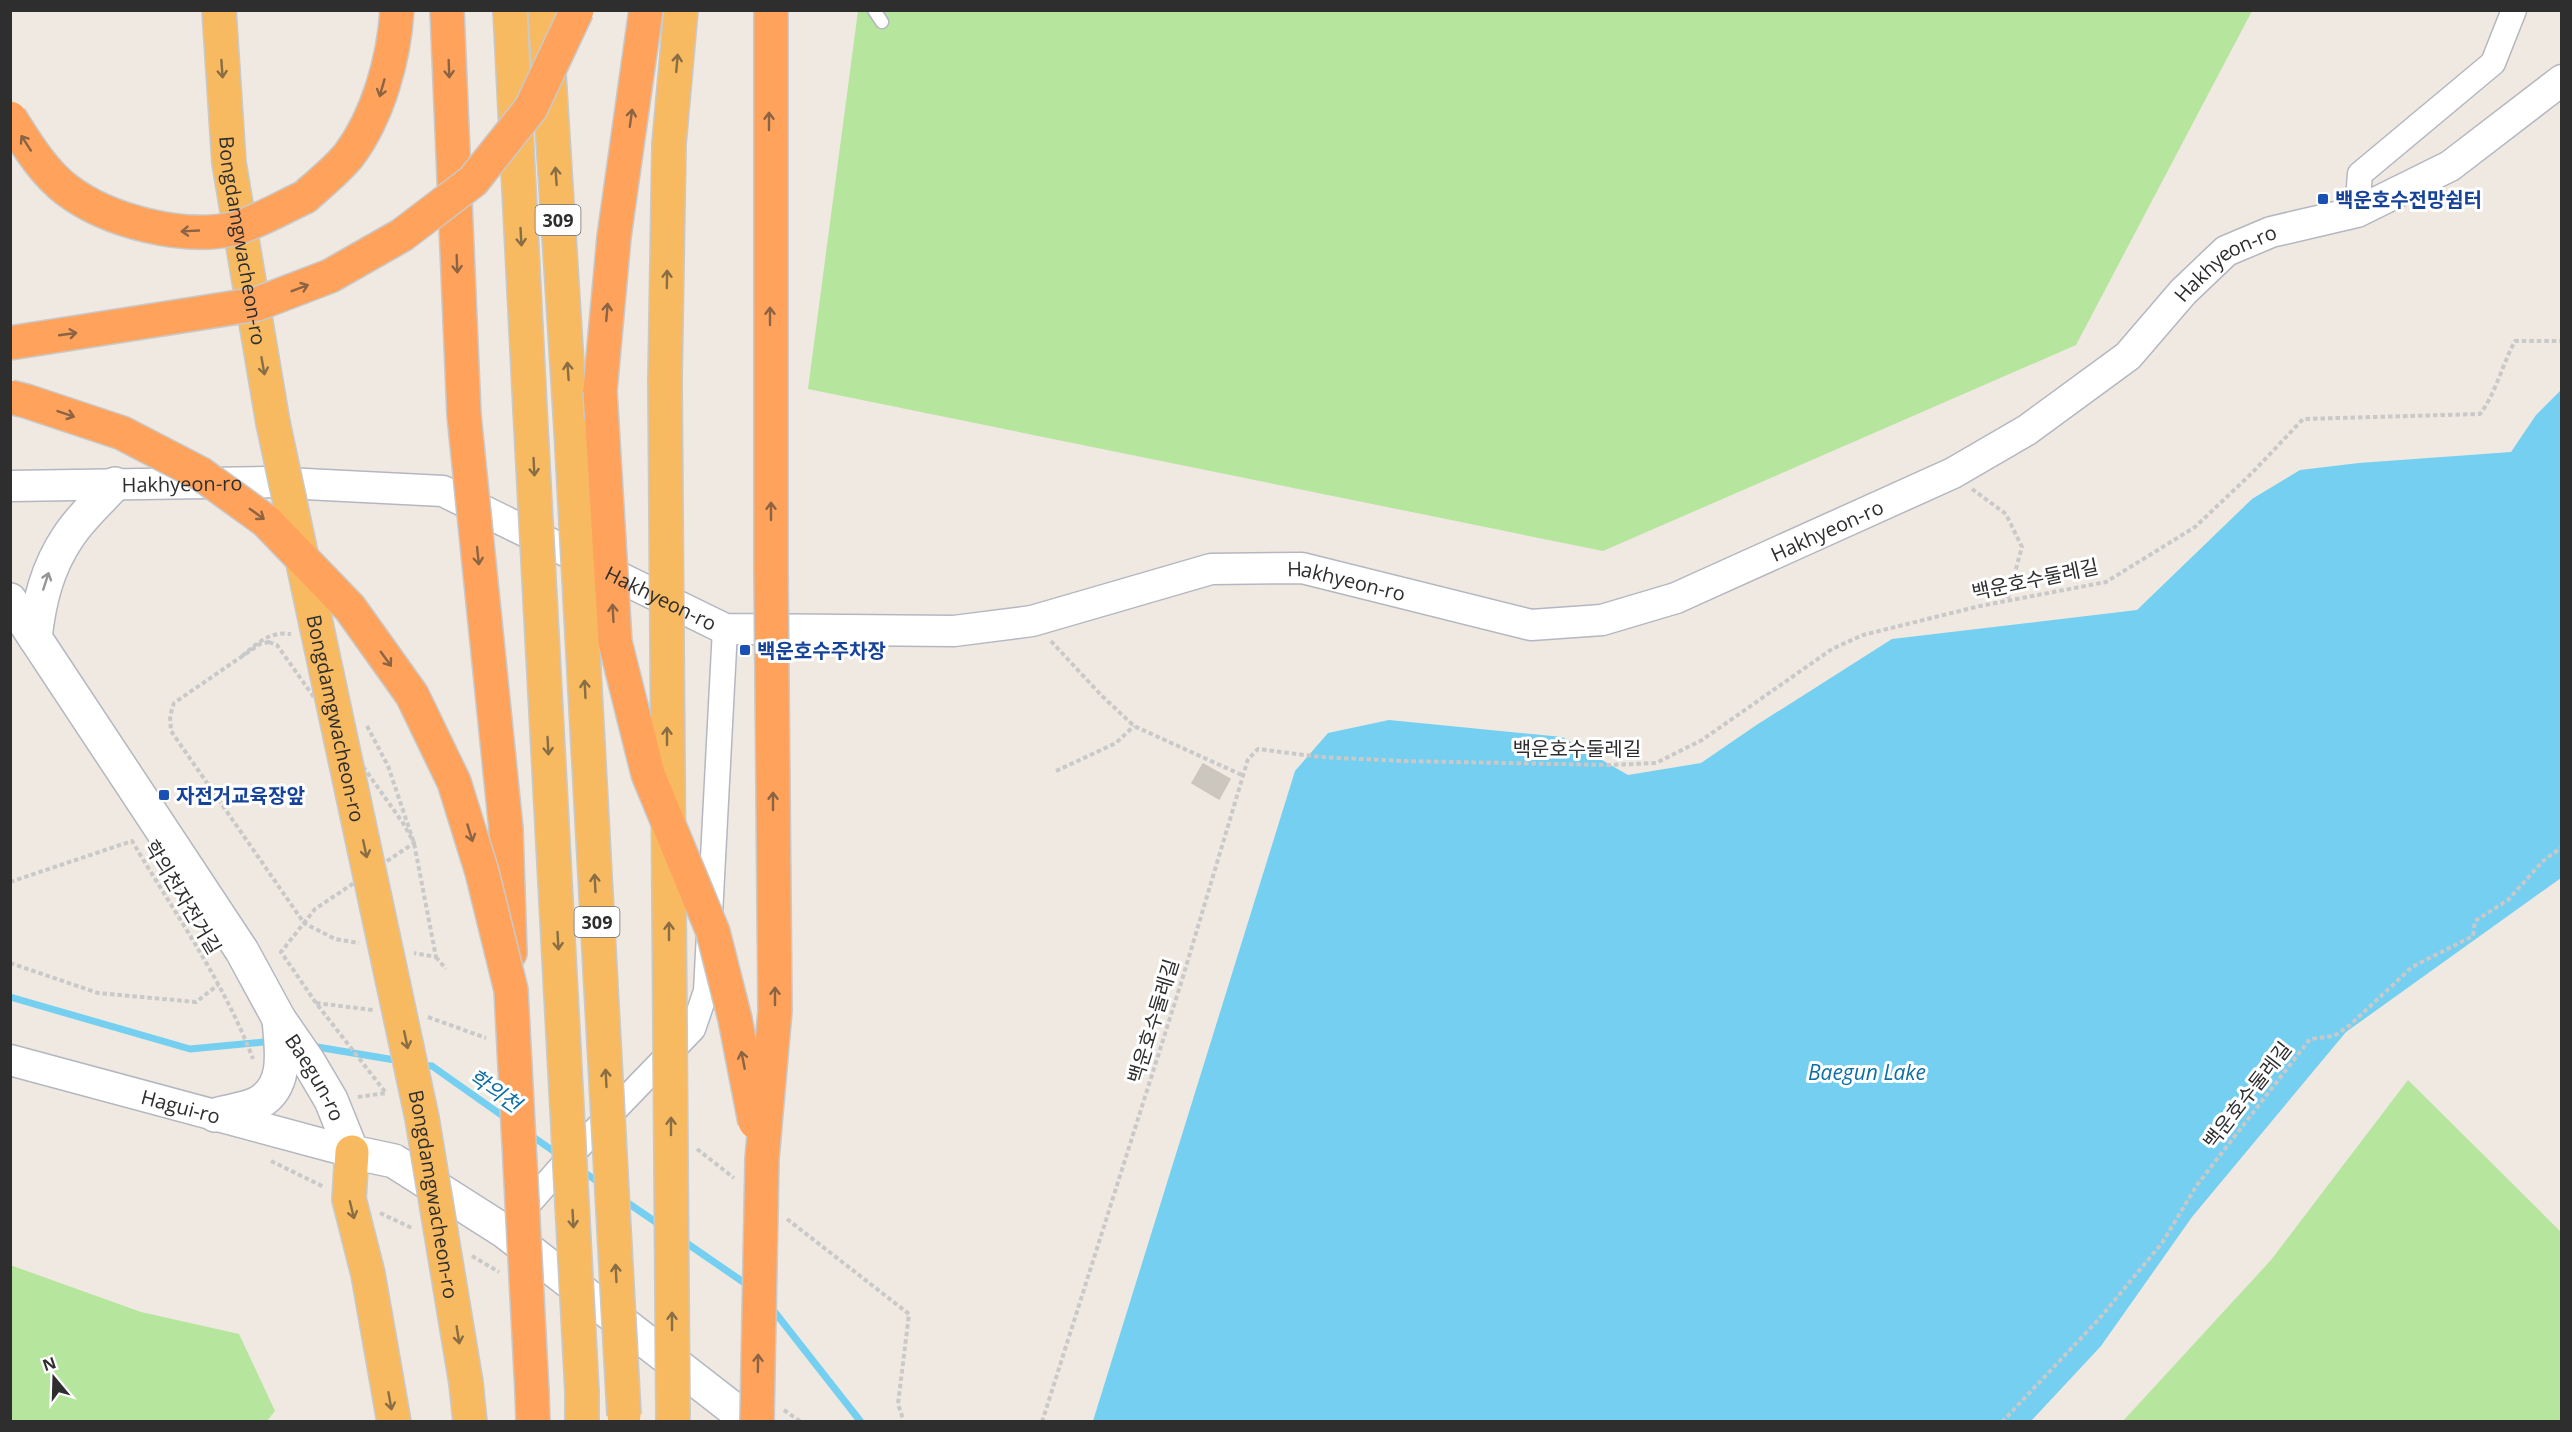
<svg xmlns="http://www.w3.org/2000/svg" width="2572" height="1432" font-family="'Open Sans','Noto Sans KR',sans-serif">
  <rect width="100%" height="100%" fill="#efe9e1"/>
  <g fill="#b6e59e">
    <polygon points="858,11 2252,11 2076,345 1603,551 808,389"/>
    <polygon points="2408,1080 2561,1232 2561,1421 2123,1421 2271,1260"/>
    <polygon points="10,1265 141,1312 239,1334 275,1411 266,1422 11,1421"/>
  </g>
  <polygon fill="#75cff0" points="2561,390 2561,878 2346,1032 2192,1217 2101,1346 2031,1421 1093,1421 1295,771 1328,733 1389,720 1562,737 1628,775 1701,763 1755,726 1892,639 2137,610 2252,499 2300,470 2359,463 2511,452 2536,415"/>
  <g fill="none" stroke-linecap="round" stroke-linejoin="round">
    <g stroke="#75cff0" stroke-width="7">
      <polyline points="10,997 190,1049 274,1041"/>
      <polyline points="311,1046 401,1061"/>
      <polyline points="421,1065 432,1066 507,1119"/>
      <polyline points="529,1134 559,1155"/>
      <polyline points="581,1170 601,1184"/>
      <polyline points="622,1199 663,1227"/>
      <polyline points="682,1240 749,1286"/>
      <polyline points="770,1306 861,1422"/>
    </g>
  </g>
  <polygon fill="#cbc7bf" stroke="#cbc5ba" stroke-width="1.5" points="1203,764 1230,779 1219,799 1192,783"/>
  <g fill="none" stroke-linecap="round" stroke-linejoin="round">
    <g stroke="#b4b7c1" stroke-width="15">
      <polyline id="service" points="874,10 882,22"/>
    </g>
    <g stroke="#b4b7c1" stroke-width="27">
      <g id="minor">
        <polyline points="2357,212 2360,174 2493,63 2514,10"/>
        <polyline points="517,1217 577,1149 693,1029 706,991 725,629"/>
      </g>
    </g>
    <g stroke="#b4b7c1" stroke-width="33">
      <g id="tertiary">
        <path id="s1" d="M10 486 266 482 443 491 725 629 954 631 1032 621 1211 569 1302 568 1531 625 1602 620 1676 598 1953 473 2027 430 2128 356 2183 292 2226 251 2271 232 2357 212 2450 166 2562 80"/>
        <path id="s2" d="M10 1060 352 1152"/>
      </g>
    </g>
    <g stroke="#b4b7c1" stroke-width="36">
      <g id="secondary">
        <path id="s3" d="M10 600 242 951 279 1019 308 1061 331 1100 352 1152 394 1161 504 1231 750 1422"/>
        <path d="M35 638C39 602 47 568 68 537 80 518 99 501 115 484"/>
        <path d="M215 1115C229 1111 249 1109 260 1102 289 1084 281 1047 279 1019"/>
      </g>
    </g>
    <g stroke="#c9c9c9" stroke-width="36">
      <g id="trunk">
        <path id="s4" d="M219 10 229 163 273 423"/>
        <polyline points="510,10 530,409"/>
        <polyline points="545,10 571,429"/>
        <polyline points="665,380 669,144 681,10"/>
        <polyline points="352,1152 349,1199 368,1274 394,1422"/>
        <polyline points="466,1383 470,1422"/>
        <polyline points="582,1392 582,1422"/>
      </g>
    </g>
    <g stroke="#c9c9c9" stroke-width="36">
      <g id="motorway">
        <polyline points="447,10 464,415"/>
        <polyline points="771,10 771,570"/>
        <path d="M305 197C319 184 337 170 349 155 378 116 394 59 397 10"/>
        <polyline points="600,391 614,237 646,10"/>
        <polyline points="506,829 510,953"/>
        <polyline points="532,1392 533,1422"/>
      </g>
    </g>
    <g stroke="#c9c9c9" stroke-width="4" stroke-dasharray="4.5 3" stroke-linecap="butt">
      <polyline points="1972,489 2006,514 2022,547 2007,601"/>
      <polyline points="1051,641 1102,696 1134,726 1244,776"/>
      <polygon points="269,642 277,645 403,823 414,843 315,909 304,923 171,731 170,716 174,703 260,644"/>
      <path d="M242 656C258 643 269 631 291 634"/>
      <polyline points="367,726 388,766 414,843 436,957 414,953"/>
      <polyline points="1056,771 1116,743 1134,726"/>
      <path d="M10 882 132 841C174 912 224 982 253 1059"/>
      <polyline points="436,957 446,969"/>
      <polyline points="10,963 98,993 196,1002 218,985"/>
      <polyline points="316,1003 373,1010"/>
      <polyline points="428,1017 486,1038"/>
      <polyline points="358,1097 386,1093 316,1003 281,952 304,923 335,939 359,943"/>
      <polyline points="697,1149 734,1178"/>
      <polyline points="271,1161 324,1187"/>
      <polyline points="380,1213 414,1229"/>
      <polyline points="787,1219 909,1314 898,1404 904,1422"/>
      <polyline points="472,1256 499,1272"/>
      <polyline points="784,1410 801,1422"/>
      <path d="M1042 1422 1182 980 1248 759 1258 749 1320 757 1402 761 1609 765 1656 763 1702 740 1832 649 1863 635 1980 606 2106 582 2195 527 2252 473 2303 419 2480 414C2496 393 2502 365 2515 341H2562"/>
      <polyline points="2002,1422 2099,1319 2162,1243 2197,1185 2310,1039 2334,1036 2350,1025 2412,967 2473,936 2475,921 2508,900 2543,861 2562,847"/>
    </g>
    <use href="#service" stroke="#fff" stroke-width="12"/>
    <use href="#minor" stroke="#fff" stroke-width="24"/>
    <use href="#tertiary" stroke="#fff" stroke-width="30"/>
    <use href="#secondary" stroke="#fff" stroke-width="33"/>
    <use href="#trunk" stroke="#f8ba60" stroke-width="33"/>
    <use href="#motorway" stroke="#ffa35c" stroke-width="33"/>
    <g stroke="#c9c9c9" stroke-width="36" stroke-linecap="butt">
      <g id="trunk-bridge">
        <polyline points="665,380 673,1422"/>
        <polyline points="530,409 582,1392"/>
        <path id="s5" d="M273 423 422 1118 466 1383"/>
        <polyline points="571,429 624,1415"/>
      </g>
    </g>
    <g stroke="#c9c9c9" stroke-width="36" stroke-linecap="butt">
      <g id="motorway-bridge">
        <path d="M10 118C26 143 43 172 67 190 108 221 182 240 233 229 254 224 285 206 305 197"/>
        <polyline points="10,343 257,304 330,276 402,235 473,181 531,108 577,10"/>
        <polyline points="600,391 615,642 648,774 713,932 735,1019 755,1122"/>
        <polyline points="10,397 26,401 122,433 201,474 266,521 350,608 412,695 454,782 482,872 511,990 532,1392"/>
        <polyline points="464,415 506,829"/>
        <polyline points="757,1422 762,1159 775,1011 771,570"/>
      </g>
    </g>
    <use href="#trunk-bridge" stroke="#f8ba60" stroke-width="33"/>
    <use href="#motorway-bridge" stroke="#ffa35c" stroke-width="33"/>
  </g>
  <defs><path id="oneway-shaft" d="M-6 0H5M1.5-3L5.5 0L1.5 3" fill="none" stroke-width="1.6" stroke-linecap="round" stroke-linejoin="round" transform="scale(1.5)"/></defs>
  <g stroke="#896d44">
    <use href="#oneway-shaft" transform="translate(677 63) rotate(-85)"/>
    <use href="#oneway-shaft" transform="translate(222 69) rotate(86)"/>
    <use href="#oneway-shaft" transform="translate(556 176) rotate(-94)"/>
    <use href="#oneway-shaft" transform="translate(521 237) rotate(87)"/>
    <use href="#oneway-shaft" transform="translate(667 279) rotate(-89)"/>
    <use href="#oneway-shaft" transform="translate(263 366) rotate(80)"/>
    <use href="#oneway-shaft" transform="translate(568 371) rotate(-94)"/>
    <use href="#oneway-shaft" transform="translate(534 467) rotate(87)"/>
    <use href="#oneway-shaft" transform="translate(585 689) rotate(-93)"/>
    <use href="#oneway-shaft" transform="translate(667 736) rotate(-90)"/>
    <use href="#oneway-shaft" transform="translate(548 746) rotate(87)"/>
    <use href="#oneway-shaft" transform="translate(365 849) rotate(78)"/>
    <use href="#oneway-shaft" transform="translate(595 883) rotate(-93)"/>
    <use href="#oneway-shaft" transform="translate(669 931) rotate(-90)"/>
    <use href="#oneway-shaft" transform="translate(558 941) rotate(87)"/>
    <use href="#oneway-shaft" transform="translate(406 1040) rotate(78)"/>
    <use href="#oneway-shaft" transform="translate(606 1078) rotate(-93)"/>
    <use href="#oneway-shaft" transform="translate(671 1126) rotate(-90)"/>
    <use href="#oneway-shaft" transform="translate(352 1210) rotate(76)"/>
    <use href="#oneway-shaft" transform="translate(573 1219) rotate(87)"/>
    <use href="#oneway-shaft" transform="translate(616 1273) rotate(-93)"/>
    <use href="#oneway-shaft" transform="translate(672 1321) rotate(-90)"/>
    <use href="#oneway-shaft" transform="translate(458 1335) rotate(81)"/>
    <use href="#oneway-shaft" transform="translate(390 1401) rotate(80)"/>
  </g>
  <g stroke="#8c6343">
    <use href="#oneway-shaft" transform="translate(449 69) rotate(88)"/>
    <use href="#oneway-shaft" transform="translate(382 88) rotate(106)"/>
    <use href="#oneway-shaft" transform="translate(631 118) rotate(-82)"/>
    <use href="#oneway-shaft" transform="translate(769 121) rotate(-90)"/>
    <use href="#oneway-shaft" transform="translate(26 143) rotate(-123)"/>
    <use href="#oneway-shaft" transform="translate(190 231) rotate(177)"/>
    <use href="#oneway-shaft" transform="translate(457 264) rotate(88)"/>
    <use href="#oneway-shaft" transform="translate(300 288) rotate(-21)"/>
    <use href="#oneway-shaft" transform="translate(607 312) rotate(-85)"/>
    <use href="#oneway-shaft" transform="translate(770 316) rotate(-90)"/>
    <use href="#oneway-shaft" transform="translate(68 334) rotate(-8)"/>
    <use href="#oneway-shaft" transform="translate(66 414) rotate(19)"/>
    <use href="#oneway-shaft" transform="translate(771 511) rotate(-90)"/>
    <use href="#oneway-shaft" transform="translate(257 514) rotate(36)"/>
    <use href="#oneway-shaft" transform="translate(478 556) rotate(84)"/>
    <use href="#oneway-shaft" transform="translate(613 613) rotate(-93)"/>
    <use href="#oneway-shaft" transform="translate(386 659) rotate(54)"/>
    <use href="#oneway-shaft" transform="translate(773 801) rotate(-90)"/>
    <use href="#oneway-shaft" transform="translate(470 833) rotate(73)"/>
    <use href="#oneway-shaft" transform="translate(775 996) rotate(-90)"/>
    <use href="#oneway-shaft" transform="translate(743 1060) rotate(-101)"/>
    <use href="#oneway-shaft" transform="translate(758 1363) rotate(-89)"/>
  </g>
  <use stroke="#969696" href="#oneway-shaft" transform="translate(46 581) rotate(-72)"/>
  <g fill="#1a4fb4" stroke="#fff" stroke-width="2">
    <rect x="2317" y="193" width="12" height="12" rx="3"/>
    <rect x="739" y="644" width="12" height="12" rx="3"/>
    <rect x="158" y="789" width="12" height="12" rx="3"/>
  </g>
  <g text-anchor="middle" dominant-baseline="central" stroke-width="6" stroke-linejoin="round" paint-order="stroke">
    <g fill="#fff" stroke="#6d6d6d" stroke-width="1.5">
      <rect x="535.5" y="205" width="45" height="30" rx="4.5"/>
      <rect x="574.5" y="907" width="45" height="30" rx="4.5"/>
    </g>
    <g font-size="18" font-weight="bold" fill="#2e2e2e">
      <text x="558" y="220">309</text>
      <text x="597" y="922">309</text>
    </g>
    <g font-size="20" font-weight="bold" fill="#164399" stroke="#fff" text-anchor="start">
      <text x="2335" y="199">백운호수전망쉼터</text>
      <text x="757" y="650">백운호수주차장</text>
      <text x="176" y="795">자전거교육장앞</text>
    </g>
    <g font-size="20" fill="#2e2e2e" stroke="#fff">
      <text stroke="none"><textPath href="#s4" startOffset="232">Bongdamgwacheon-ro</textPath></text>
      <text stroke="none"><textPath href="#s1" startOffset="2368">Hakhyeon-ro</textPath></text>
      <text stroke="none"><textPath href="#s1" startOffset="172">Hakhyeon-ro</textPath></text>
      <text stroke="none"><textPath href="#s1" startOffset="1882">Hakhyeon-ro</textPath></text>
      <text transform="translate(2035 579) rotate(-12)">백운호수둘레길</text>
      <text stroke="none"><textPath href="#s1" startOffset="1378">Hakhyeon-ro</textPath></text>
      <text stroke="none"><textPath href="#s1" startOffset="676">Hakhyeon-ro</textPath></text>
      <text stroke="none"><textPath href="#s5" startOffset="302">Bongdamgwacheon-ro</textPath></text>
      <text x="1577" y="748">백운호수둘레길</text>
      <text transform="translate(183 897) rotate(59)">학의천자전거길</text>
      <text transform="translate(1153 1021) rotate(-73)">백운호수둘레길</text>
      <text stroke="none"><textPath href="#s3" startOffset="567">Baegun-ro</textPath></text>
      <text transform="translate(2247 1095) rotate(-52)">백운호수둘레길</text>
      <text stroke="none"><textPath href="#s2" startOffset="177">Hagui-ro</textPath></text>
      <text stroke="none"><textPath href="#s5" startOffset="788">Bongdamgwacheon-ro</textPath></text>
    </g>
    <g font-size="21" font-style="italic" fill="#0d6fa3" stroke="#fff">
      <text x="1867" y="1072">Baegun Lake</text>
      <text transform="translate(495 1090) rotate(35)">학의천</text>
    </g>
  </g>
  <rect width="2572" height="1432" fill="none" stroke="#2e2e2e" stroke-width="24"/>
  <g transform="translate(54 1378) rotate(341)" stroke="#ffffff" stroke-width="4.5" paint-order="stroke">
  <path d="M0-4.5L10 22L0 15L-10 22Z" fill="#2e2e2e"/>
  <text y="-9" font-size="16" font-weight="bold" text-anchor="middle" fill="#2e2e2e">N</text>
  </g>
</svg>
